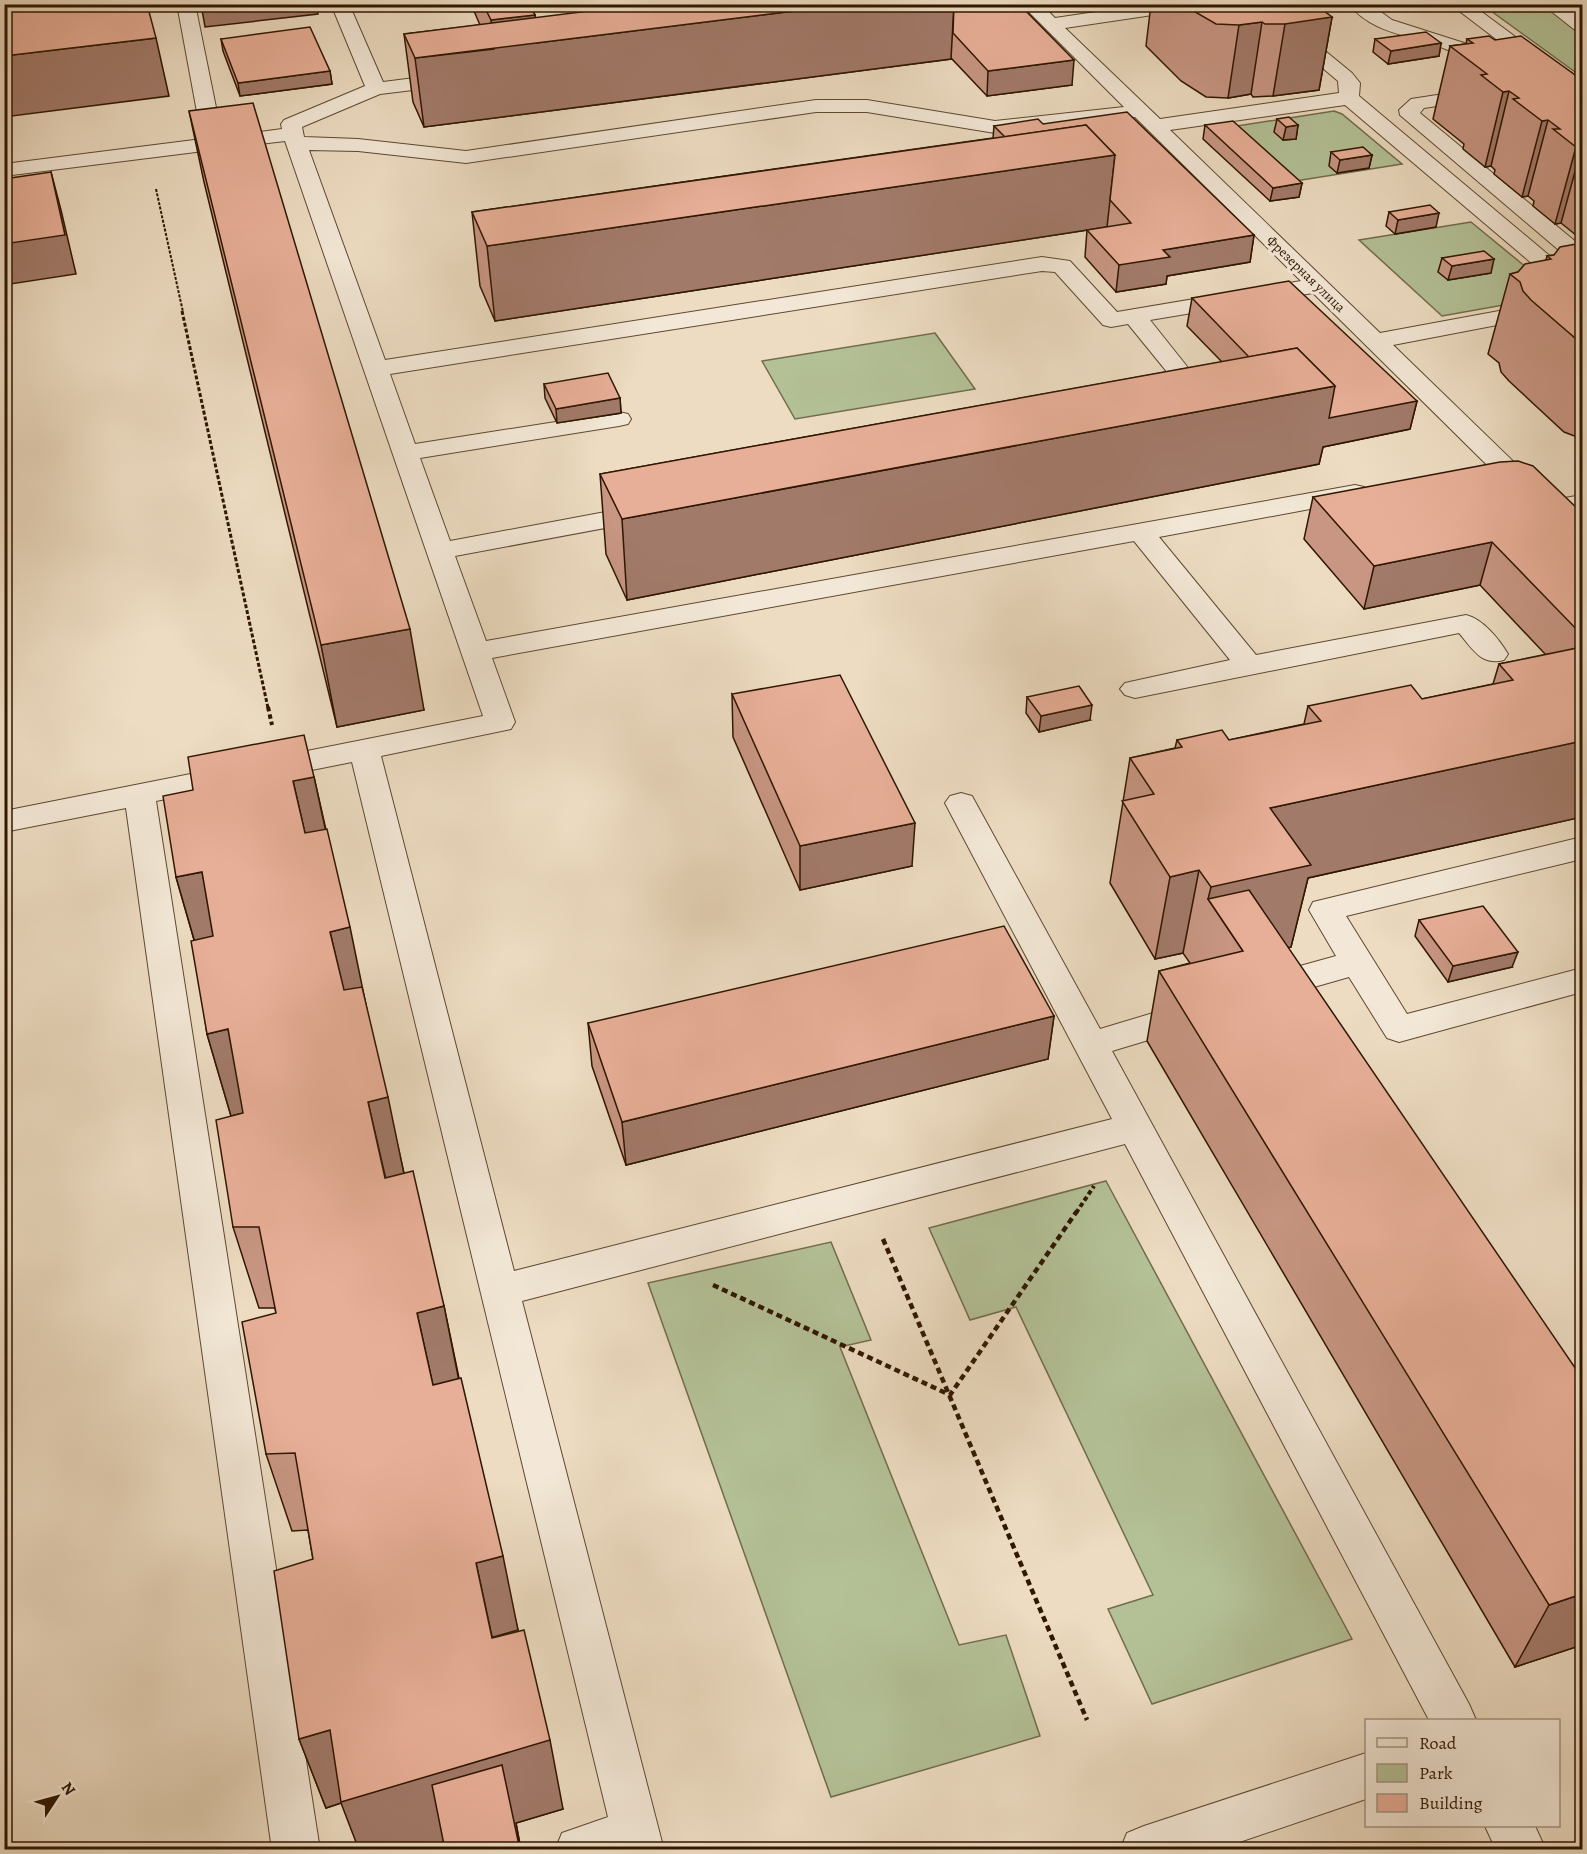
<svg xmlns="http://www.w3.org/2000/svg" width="1587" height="1854" font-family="Alegreya,serif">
  <rect width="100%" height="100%" fill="#eddcc2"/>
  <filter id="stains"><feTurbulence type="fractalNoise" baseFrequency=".00333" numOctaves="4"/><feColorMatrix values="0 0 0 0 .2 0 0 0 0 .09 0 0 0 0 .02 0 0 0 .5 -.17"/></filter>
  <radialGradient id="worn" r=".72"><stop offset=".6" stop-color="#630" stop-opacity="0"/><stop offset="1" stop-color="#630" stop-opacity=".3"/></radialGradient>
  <g fill="#b4c197" stroke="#726c4c" stroke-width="1.5">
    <polygon points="1498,5 1546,5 1582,30 1582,77 1491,11"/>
    <polygon points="1334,111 1342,114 1402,164 1283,183 1224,128"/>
    <polygon points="1471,222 1560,295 1442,316 1359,240"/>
    <polygon points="935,333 975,389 795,419 762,361"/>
    <polygon points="1106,1181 1352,1639 1152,1704 1108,1609 1153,1595 1016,1307 970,1320 929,1228"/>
    <polygon points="831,1242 871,1340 840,1347 959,1645 1006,1635 1040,1736 831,1797 648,1283"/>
  </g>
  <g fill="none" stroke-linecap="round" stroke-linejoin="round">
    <g stroke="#5e4830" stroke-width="2">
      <g id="minor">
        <path d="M177 4H195L222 137 282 129 281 124 284 120 365 86 331 4H349L383 82 454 73 461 75 464 79 461 83 454 85 380 94 302 127 304 137 358 139 466 151 816 100H867L995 121 1124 107 1021 4H1041L1055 18 1150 4H1202L1193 9 1065 28 1160 119 1339 93 1338 81 1247 4H1268L1352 73 1360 83 1359 96 1582 283V301L1574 299 1345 105 1170 130 1380 333 1542 303 1550 305 1554 310 1550 315 1393 345 1553 500 1582 495V511L1567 514 1582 529V551L1572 549 1313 293 1150 320 1209 394 1200 410 1191 412 1182 410 1179 405 1185 394 1128 324 1111 327 1103 325 1055 272 1042 271 390 374 415 444 619 412 628 414 631 419 628 424 619 426 420 458 450 541 648 504 657 506 661 512 657 518 648 520 455 556 486 641 1355 485 1364 487 1368 493 1364 499 1159 537 1256 655 1466 615C1483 619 1499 639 1508 654L1504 660C1481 666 1473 649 1459 633L1135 698 1125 695 1120 689 1125 683 1230 660 1134 541 492 658 515 722 511 729 381 756 514 1271 1112 1119 945 803 950 796 961 793 972 796 1100 1029 1193 1001 1205 1005 1210 1014 1205 1023 1112 1051 1469 1704 1476 1720H1429L1125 1144 522 1301 664 1850H555L562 1833 608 1817 352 762 156 801 320 1850H272L126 808 4 832V811L483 716 285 141 4 176V164L202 139ZM816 112H867L995 133 1135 117 1301 281 1117 312 1070 261 1042 257 385 360 309 150 358 151 466 163Z"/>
        <path d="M1349 4H1370L1392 20 1464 43 1500 72 1497 76C1477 81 1466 59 1450 51 1417 35 1373 36 1349 4Z"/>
        <polygon points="1450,4 1471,4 1582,86 1582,101 1575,99"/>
        <polygon points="1542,4 1564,4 1582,18 1582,31 1575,30"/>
        <polygon points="1483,88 1490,90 1493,94 1490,98 1424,108 1420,113 1582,247 1582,265 1574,263 1400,115 1399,110 1411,99"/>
        <polygon points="1582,837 1582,859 1346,916 1407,1014 1582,968 1582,992 1399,1042 1387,1038 1349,977 1293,993 1288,1001 1276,1004 1264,1001 1255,986 1260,977 1336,956 1309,910 1313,902"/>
        <polygon points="1366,1753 1366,1799 1216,1850 1120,1850 1127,1833 1144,1826"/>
        <polygon points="1485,1826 1535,1826 1546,1850 1496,1850"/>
      </g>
    </g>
    <polyline stroke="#2f1600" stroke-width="2" stroke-dasharray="3 1.5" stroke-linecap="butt" points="156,189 183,312"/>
    <polyline stroke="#2f1600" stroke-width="3" stroke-dasharray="4 2" stroke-linecap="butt" points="182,311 268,708"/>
    <g stroke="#2f1600" stroke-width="4" stroke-dasharray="4.5 3" stroke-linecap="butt">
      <polyline points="268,707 272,725"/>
      <polyline points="1076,1213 1094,1186"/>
    </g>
    <g stroke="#2f1600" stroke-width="4.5" stroke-dasharray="6 4" stroke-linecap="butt">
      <polyline points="883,1239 1087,1720"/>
      <polyline points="713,1285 950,1395 1077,1211"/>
    </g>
    <use href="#minor" fill="#f3e8d7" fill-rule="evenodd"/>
  </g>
  <g fill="#c89683" stroke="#2f1600" stroke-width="1.5">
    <polygon points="471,4 529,4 535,15 535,18 1019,4 1072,85 987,96 951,58 951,59 424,127 413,102 404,34 480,25"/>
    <polygon points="1151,4 1323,4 1326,7 1325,12 1332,17 1319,90 1273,96 1253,97 1251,94 1228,98 1206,97 1181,81 1146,46"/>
    <polygon points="221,39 330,71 332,84 240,96 223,51"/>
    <polygon points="1375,39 1441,43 1439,56 1388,64 1373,52"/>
    <polygon points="1467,39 1495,40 1582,80 1582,240 1561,223 1555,224 1533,206 1534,201 1528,196 1522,197 1494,174 1495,170 1491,166 1485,167 1463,149 1464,144 1433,119 1450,46 1466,44"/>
    <polygon points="189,111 424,710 337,727 204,182"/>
    <polygon points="1277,119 1298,125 1296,139 1283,140 1274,132"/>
    <polygon points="1043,124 1254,235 1250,262 1167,276 1166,284 1116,292 1085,257 1087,230 495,321 480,286 472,212 993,138 994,126"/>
    <polygon points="1205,125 1302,183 1299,197 1270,201 1203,139"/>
    <polygon points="1331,152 1372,155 1369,168 1337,173 1329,166"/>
    <polygon points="1389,212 1436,227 1395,234 1386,226"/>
    <polygon points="1582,243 1582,437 1577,437 1564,432 1509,381 1501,372 1499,363 1488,354 1510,274 1518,272 1546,260 1547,256 1554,255"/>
    <polygon points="1442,258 1491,273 1448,280 1438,272"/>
    <polygon points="1192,298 1417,401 1410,429 1323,447 1319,464 627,600 606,554 600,474 1222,362 1187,326"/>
    <polygon points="544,384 620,398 621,413 557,423 545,398"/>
    <polygon points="1313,497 1582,513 1582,817 1308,878 1291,947 1288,948 1582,1645 1515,1667 1147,1041 1159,971 1190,963 1183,953 1155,959 1110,883 1130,758 1175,748 1177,740 1229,740 1304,724 1308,706 1422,699 1493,684 1499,664 1546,655 1480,585 1364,609 1304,539"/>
    <polygon points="732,694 912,866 800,890 733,737"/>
    <polygon points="1027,697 1090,720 1039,732 1026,713"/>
    <polygon points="314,777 404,1173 444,1306 459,1378 518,1630 493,1637 493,1638 563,1809 516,1823 521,1850 445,1850 444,1845 341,1803 326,1808 299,1739 313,1559 308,1530 292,1531 266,1454 276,1313 275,1308 259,1308 233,1227 231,1116 207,1034 194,940 176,877"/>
    <polygon points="1419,920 1512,967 1448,982 1415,936"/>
    <polygon points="1054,1016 1048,1059 626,1165 592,1066 588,1023"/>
  </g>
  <g fill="#a27a6a" stroke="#2f1600" stroke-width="1.5">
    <polygon points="201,4 317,4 318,14 205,27"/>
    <polygon points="851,4 954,4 951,59 424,127 415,58 494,49 491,20 535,15 537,43"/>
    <polygon points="1326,7 1324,18 1332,17 1319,90 1273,96 1285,24 1320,8"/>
    <polygon points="1262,22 1251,94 1228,98 1239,25"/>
    <polygon points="156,38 169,96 4,117 4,56"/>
    <polygon points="1441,43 1439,56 1388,64 1391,51"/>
    <polygon points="1074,60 1072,85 987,96 988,71"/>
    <polygon points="330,71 332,84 240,96 238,83"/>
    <polygon points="1509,91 1491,166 1485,167 1503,92"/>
    <polygon points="1548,120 1528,196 1522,197 1542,121"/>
    <polygon points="1298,125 1296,139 1283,140 1286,127"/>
    <polygon points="1582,146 1561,223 1555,224 1576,147"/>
    <polygon points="1115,155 1107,227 495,321 487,246"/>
    <polygon points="1372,155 1369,168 1337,173 1340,160"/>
    <polygon points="51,172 61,210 76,274 4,285 4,244"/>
    <polygon points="1302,183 1299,197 1270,201 1273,188"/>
    <polygon points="1439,213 1436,227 1395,234 1398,220"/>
    <polygon points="1254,235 1250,262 1167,276 1166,284 1116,292 1119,265 1163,250"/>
    <polygon points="1494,259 1491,273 1448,280 1452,266"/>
    <polygon points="1335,386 1417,401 1410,429 1323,447 1319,464 627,600 622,519"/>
    <polygon points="620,398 621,413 557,423 556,409"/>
    <polygon points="1492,542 1480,585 1364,609 1374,566"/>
    <polygon points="410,629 424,710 337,727 321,645"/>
    <polygon points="1092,705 1090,720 1039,732 1041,716"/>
    <polygon points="1582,741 1582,817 1308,878 1291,947 1241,959 1243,951 1208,899 1211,887 1270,808"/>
    <polygon points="314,777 332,860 312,864 293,781"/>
    <polygon points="915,823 912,866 800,890 800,846"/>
    <polygon points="1199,870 1183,953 1155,959 1170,877"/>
    <polygon points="202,872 225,955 200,960 176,877"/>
    <polygon points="350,927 367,1010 349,1014 330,932"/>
    <polygon points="1518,952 1512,967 1448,982 1453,966"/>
    <polygon points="1054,1016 1048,1059 626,1165 622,1122"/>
    <polygon points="228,1029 252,1111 231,1116 207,1034"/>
    <polygon points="388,1097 405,1179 387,1184 368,1102"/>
    <polygon points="444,1306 460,1386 450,1463 417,1313"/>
    <polygon points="503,1556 518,1630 493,1637 508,1710 476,1563"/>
    <polygon points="1582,1594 1582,1645 1515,1667 1549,1605"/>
    <polygon points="330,1730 550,1740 563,1809 516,1823 521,1850 520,1850 514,1824 429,1850 359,1850 341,1803 326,1808 299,1739"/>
  </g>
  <g fill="#e8af98" stroke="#2f1600" stroke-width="1.5">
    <polygon points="50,4 147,4 156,38 4,56 4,10"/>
    <polygon points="483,4 529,4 535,15 491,20"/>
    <polygon points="646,4 851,4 415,58 404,34"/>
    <polygon points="954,4 1019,4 1074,60 988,71 953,33"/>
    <polygon points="1185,4 1323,4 1326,7 1320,8 1332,17 1285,24 1265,24 1262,22 1239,25 1216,24 1190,9"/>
    <polygon points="310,27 330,71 238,83 221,39"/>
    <polygon points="1426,32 1441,43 1391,51 1375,39"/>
    <polygon points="1489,36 1495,40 1521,36 1582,80 1582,146 1576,147 1553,129 1560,129 1548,120 1542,121 1513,99 1519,98 1509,91 1503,92 1481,75 1487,74 1450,46 1473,43 1467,39"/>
    <polygon points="253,103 410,629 321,645 189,111"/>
    <polygon points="1127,112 1254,235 1163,250 1170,257 1119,265 1087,230 1131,223 1110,200 1115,155 1086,125 1005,137 994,126 1038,119 1043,124"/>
    <polygon points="1289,117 1298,125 1286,127 1277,119"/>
    <polygon points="1233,121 1302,183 1273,188 1205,125"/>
    <polygon points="1086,125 1115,155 487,246 472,212"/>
    <polygon points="1363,147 1372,155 1340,160 1331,152"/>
    <polygon points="51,172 65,235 4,244 4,179"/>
    <polygon points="1430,205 1439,213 1398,220 1389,212"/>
    <polygon points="1582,243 1582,344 1531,300 1523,291 1520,282 1510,274 1518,272 1525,264 1551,259 1547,256 1554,255 1560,247"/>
    <polygon points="1484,251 1494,259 1452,266 1442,258"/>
    <polygon points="1289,281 1417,401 1329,418 1335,386 1297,348 1249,357 1192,298"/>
    <polygon points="1297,348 1335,386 622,519 600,474"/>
    <polygon points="608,373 620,398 556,409 544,384"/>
    <polygon points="1518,461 1533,466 1582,513 1582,635 1492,542 1374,566 1313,497 1500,462"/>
    <polygon points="1582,647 1582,741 1270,808 1311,865 1211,887 1199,870 1170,877 1122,801 1154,794 1130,758 1182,747 1177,740 1222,730 1229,740 1321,721 1308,706 1411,685 1422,699 1513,680 1499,664"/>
    <polygon points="840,675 915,823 800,846 732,694"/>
    <polygon points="1079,686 1092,705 1041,716 1027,697"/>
    <polygon points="304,735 314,777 293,781 305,833 327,829 350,927 330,932 344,990 362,987 388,1097 368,1102 385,1178 413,1171 444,1306 417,1313 433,1385 461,1378 503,1556 476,1563 492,1638 524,1630 550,1740 341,1802 330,1730 299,1739 274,1571 313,1559 295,1453 266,1454 242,1322 276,1313 259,1227 233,1227 216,1120 243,1113 228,1029 207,1034 191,941 213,936 202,872 176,877 163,796 193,790 188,757"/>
    <polygon points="1249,890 1582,1378 1582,1594 1549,1605 1159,971 1243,951 1208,899"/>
    <polygon points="1483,906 1518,952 1453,966 1419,920"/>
    <polygon points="1004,926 1054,1016 622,1122 588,1023"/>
    <polygon points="502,1765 520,1850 445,1850 432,1785"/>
  </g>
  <g text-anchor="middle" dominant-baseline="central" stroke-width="6" stroke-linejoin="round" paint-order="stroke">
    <g font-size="14" fill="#2f1600" stroke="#f3e8d7">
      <text transform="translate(1306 274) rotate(44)">Фрезерная улица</text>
    </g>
  </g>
  <rect width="1587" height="1854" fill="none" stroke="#eddcc2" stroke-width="24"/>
  <rect x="6" y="6" width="1575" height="1842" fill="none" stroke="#2f1600" stroke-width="3"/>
  <rect x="12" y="12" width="1563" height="1830" fill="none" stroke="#2f1600" stroke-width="1.5"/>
  <rect x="1365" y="1719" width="195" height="108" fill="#f3e8d7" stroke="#a59481" stroke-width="1.5"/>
  <rect x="1377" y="1738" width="30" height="9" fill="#f3e8d7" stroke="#a59481" stroke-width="1.5"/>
  <text x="1419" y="1749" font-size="18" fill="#2f1600">Road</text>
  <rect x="1377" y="1764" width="30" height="18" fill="#b4c197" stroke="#a59481" stroke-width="1.5"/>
  <text x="1419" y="1779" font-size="18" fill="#2f1600">Park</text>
  <rect x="1377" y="1794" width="30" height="18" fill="#e8af98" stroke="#a59481" stroke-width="1.5"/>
  <text x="1419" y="1809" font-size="18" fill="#2f1600">Building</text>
  <g transform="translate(57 1797) rotate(54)" stroke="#f3e8d7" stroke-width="4.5" paint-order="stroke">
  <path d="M0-4.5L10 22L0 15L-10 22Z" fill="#2f1600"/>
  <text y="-9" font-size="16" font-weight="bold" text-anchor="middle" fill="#2f1600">N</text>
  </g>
  <rect width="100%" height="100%" filter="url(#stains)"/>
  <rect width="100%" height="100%" fill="url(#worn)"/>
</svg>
